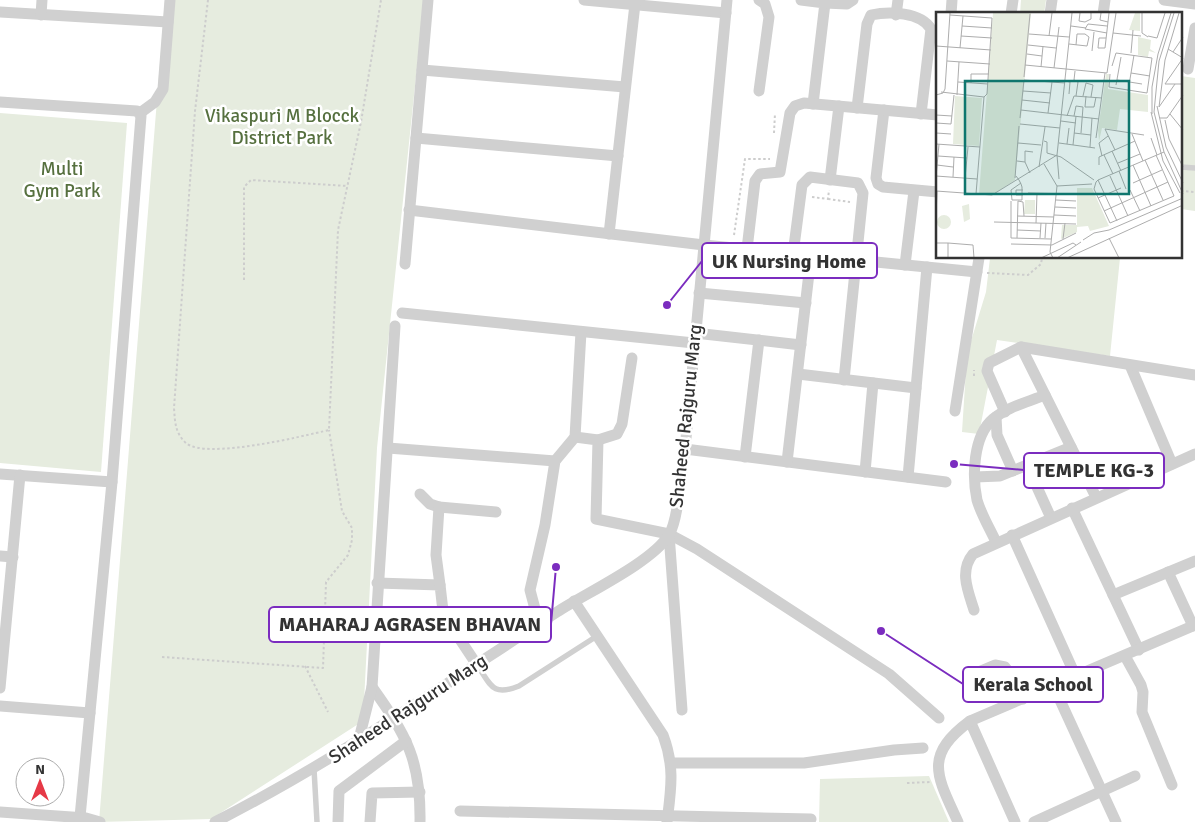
<svg xmlns="http://www.w3.org/2000/svg" width="1195" height="822" font-family="Signika,sans-serif">
  <rect width="100%" height="100%" fill="#fff"/>
  <g fill="#e6ecdf">
    <polygon points="165,0 424,0 377,448 363,721 211,819 99,822"/>
    <polygon points="1021,0 1046,0 1044,14 1020,14"/>
    <polygon points="1181,76 1195,78 1195,211 1181,209"/>
    <polygon points="0,113 127,123 101,472 0,463"/>
    <polygon points="990,258 1120,258 1110,356 997,340 979,434 962,432 967,354 986,292"/>
    <polygon points="929,776 949,822 819,822 820,779"/>
  </g>
  <g fill="none" stroke-linecap="round" stroke-linejoin="round">
    <g stroke="#cdcdcd" stroke-width="2" stroke-dasharray="2.5 2.5" stroke-linecap="butt">
      <path d="M208 0 195 111 174 408C175 422 175 433 186 443 206 460 303 436 329 430L338 230 361 122 381 0"/>
      <polyline points="774,133 775,113"/>
      <polyline points="1181,191 1195,192"/>
      <polyline points="812,197 828,199 829,190"/>
      <polyline points="828,199 850,202"/>
      <polyline points="734,235 745,159 770,159"/>
      <polyline points="987,273 1028,275 1041,264 1042,258"/>
      <polyline points="244,280 244,187 251,180 348,186"/>
      <polyline points="974,376 974,370"/>
      <polyline points="162,657 323,668 326,582 348,555 352,540 352,528 342,511 329,430"/>
      <polyline points="305,666 328,712"/>
      <polyline points="907,783 930,782"/>
    </g>
    <g stroke="#d0d0d0" stroke-width="5.5">
      <polyline points="1181,167 1195,168"/>
      <path d="M477 665C491 685 492 697 519 686L597 636"/>
      <polyline points="314,769 317,822"/>
    </g>
    <g stroke="#d0d0d0" stroke-width="11">
      <polyline points="584,0 726,13"/>
      <polyline points="759,0 765,4 769,17 759,91"/>
      <polyline points="801,0 825,3 813,104"/>
      <polyline points="1164,0 1195,4"/>
      <polyline points="825,3 847,4 853,0"/>
      <polyline points="0,12 168,22"/>
      <polyline points="951,14 952,0"/>
      <polyline points="1011,14 1013,0"/>
      <polyline points="1050,14 1052,0"/>
      <polyline points="1103,14 1105,0"/>
      <polyline points="41,15 42,0"/>
      <polyline points="896,15 898,0"/>
      <polyline points="1188,69 1195,28"/>
      <polyline points="422,70 625,87"/>
      <polyline points="0,102 137,111 141,116 112,482 80,817"/>
      <path d="M857 108 867 24 871 15C889 11 921 12 931 29L921 114"/>
      <polyline points="884,110 876,178 878,184 883,187 938,192"/>
      <polyline points="140,113 155,102 163,89 170,0"/>
      <polyline points="416,138 618,156"/>
      <polyline points="830,180 839,106"/>
      <polyline points="409,210 704,245 977,272"/>
      <polyline points="609,234 635,4"/>
      <polyline points="747,249 755,181 760,174 780,172 790,113 795,106 804,103 938,115"/>
      <polyline points="793,254 802,185 810,177 858,183 863,193 844,380"/>
      <polyline points="405,264 428,0"/>
      <polyline points="905,265 914,191"/>
      <polyline points="699,293 806,303"/>
      <polyline points="402,313 694,343"/>
      <polyline points="695,333 801,345"/>
      <polyline points="1021,347 1096,497"/>
      <polyline points="1130,365 1172,464"/>
      <polyline points="798,374 916,388"/>
      <polyline points="955,411 979,258"/>
      <polyline points="1005,412 987,371 989,363 1021,347 1195,375"/>
      <polyline points="996,417 997,435 1013,471"/>
      <polyline points="575,437 598,440 596,519 669,534 697,549 889,674 939,718"/>
      <polyline points="598,440 617,434 622,424 632,358"/>
      <polyline points="388,448 555,461"/>
      <polyline points="685,449 946,482"/>
      <polyline points="745,457 759,340"/>
      <polyline points="787,462 811,256"/>
      <polyline points="1027,465 1051,518"/>
      <polyline points="865,472 873,383"/>
      <polyline points="0,474 112,482"/>
      <polyline points="908,477 927,267"/>
      <polyline points="975,477 1000,476 1071,447"/>
      <polyline points="420,494 430,504 439,507"/>
      <polyline points="1072,508 1139,650"/>
      <polyline points="669,534 682,710"/>
      <polyline points="1012,535 1076,677"/>
      <path d="M996 542C990 529 981 514 977 500 972 476 973 436 993 419 1007 407 1028 402 1045 395"/>
      <polyline points="0,556 13,557"/>
      <polyline points="1168,572 1193,626"/>
      <polyline points="377,583 440,585 443,611 447,620 477,665"/>
      <polyline points="440,585 436,555 439,507 496,512"/>
      <polyline points="1113,595 1195,561"/>
      <path d="M574 601 663 735C675 767 671 789 667 822"/>
      <path d="M974 610C968 591 959 571 973 554L1195 454"/>
      <polyline points="539,624 530,590 545,525 555,461 575,437 581,332"/>
      <polyline points="1125,656 1141,685 1143,692 1142,712 1172,785"/>
      <polyline points="969,676 995,665 1005,667 1014,679 1023,699"/>
      <path d="M372 687C407 736 421 761 420 822"/>
      <polyline points="1054,687 1116,822"/>
      <polyline points="0,688 20,475"/>
      <polyline points="0,706 90,713"/>
      <polyline points="970,721 1015,822"/>
      <polyline points="358,743 372,687 395,326"/>
      <polyline points="672,763 804,763 894,750 923,748"/>
      <polyline points="460,811 811,819"/>
      <polyline points="0,812 86,818 100,822"/>
      <path d="M215 822C335 761 444 685 557 612 586 593 651 563 669 535 679 518 681 470 685 449L727 0"/>
      <polyline points="338,822 339,791 406,741"/>
      <polyline points="370,822 372,793 420,792"/>
      <path d="M958 822C937 776 923 756 970 721L1195 625"/>
      <polyline points="1034,822 1135,776"/>
    </g>
  </g>
  <g text-anchor="middle" dominant-baseline="central" stroke-width="5" stroke-linejoin="round" paint-order="stroke">
    <g font-size="19" fill="#56703f" stroke="#fff">
      <text x="282" y="116">Vikaspuri M Blocck<tspan x="282" dy="22">District Park</tspan></text>
      <text x="62" y="169">Multi<tspan x="62" dy="22">Gym Park</tspan></text>
    </g>
    <g font-size="19" fill="#333" stroke="#fff">
      <text transform="translate(686 416) rotate(-84)">Shaheed Rajguru Marg</text>
      <text transform="translate(408 709) rotate(-33)">Shaheed Rajguru Marg</text>
    </g>
  </g>
  <g transform="translate(936 12)">
    <rect width="246" height="246" fill="#fff"/>
    <path d="M57 1H95L79 168 58 182H43ZM199 1H204V19L193 18ZM202 25 215 28 214 37 220 41 213 39 212 45 202 43ZM170 62H173L172 77 212 83V100L184 97 181 118 166 116 163 129 162 118ZM19 84 46 86 43 134 17 132ZM141 176H156L173 214 154 219 152 214 141 215V220L125 227 126 213H141ZM89 188H99V202H88ZM33 192 34 207 28 210 26 194ZM1 210a7 7 0 1 1 14 0a7 7 0 1 1-14 0Z" fill="#e6ecdf"/>
    <path fill="none" stroke="#adadad" stroke-width="1" d="M144 1 143 9 149 10 155 7V1M165 1 164 8 172 10M206 1V21L212 25M238 1 223 49 218 100 228 140 247 182M14 3 56 6 51 82 48 85M26 14 56 16M135 14 150 16M171 21 149 17 152 12 171 14M177 21 205 24M93 22 133 25M25 24 56 26M113 24 116 1M212 24 221 26 229 1M170 26H163L162 36H169L173 1M133 32 151 34 153 25 149 22M92 33 120 36M140 33 141 22H149M0 34 55 38M24 36 27 4M156 39 158 20M237 40 247 25M195 41 197 18M91 42 106 44M11 49 54 52M89 53 171 61 180 1M105 55 107 34M118 56 123 15M139 59 138 68 142 70 140 84M195 61 214 64M174 62 173 75 211 81 216 46 180 41 176 54M88 65 94 2M181 68 206 72M129 69 134 70 133 82M22 70 52 72M35 71V62H53M229 72 247 46 232 37M229 72H247M180 73 185 45M87 79 115 81M192 79 198 43M5 80 48 85 40 182M0 83 7 81 9 77 14 1M21 83 23 50M147 84 150 71 157 73 155 85M150 84 149 95H158L160 85M86 88 114 91M221 94 230 135 247 171M223 95 229 48 243 1M223 95 239 72M85 98 163 107M215 100 227 149 244 181M112 101 116 70M216 102V75L222 42 235 1M234 102 247 118M0 103 16 104M131 104 138 84 166 86M138 104 140 94 147 95 145 121M84 106 88 68 129 71M224 106H231L247 83M229 108 233 127 247 155M125 109 140 111M0 111 15 112 18 83M84 112 124 116M169 117 208 123M169 117 179 138M0 121 15 122M138 121 155 123M196 122 207 149M160 126 169 61M215 126 221 143M108 129 111 130V141L125 145 158 168M82 131 105 133M123 131 159 136M0 132 44 135M131 132 133 116M137 133 140 104M154 135 156 106M176 139 185 159M121 143 123 167M168 143 177 162M220 143 238 184 174 211 158 177 160 170 162 168 228 140M2 144 31 146M166 144 163 131 172 124M209 148 227 188M81 149 89 150 94 161M89 150V139L97 140M182 151 204 142M108 152 121 174 114 240 117 246M1 153 17 155M163 153V145L199 129M197 153 215 194M103 155 109 115M183 159 190 177M0 164 41 167M80 164 83 168 85 172 86 175V188H76L75 178 85 171M174 164 192 204M0 165 3 132M17 165 18 145M29 166 32 135M79 166 83 114M162 168 181 209M197 171 226 158M121 174 156 172M194 178 204 199M0 179 56 183 121 143 136 1M92 181 140 182M87 183H80V178H87M162 186 185 176M120 188 140 189M75 189V226L115 227M119 195 140 196M168 199 232 170M118 203 140 204M81 204 118 205M0 205 1 179M58 210 140 212M100 211 101 181M81 218 105 219M81 226 82 189 87 190 88 204M104 226 105 211M109 226 110 211M173 226 183 246M127 227 129 211M147 228 158 221 173 218 247 186M0 231H12V246M12 231 37 233 38 246M75 232 116 233 140 221M105 246 137 231 140 233M121 246 145 230M131 246 247 193"/>
    <path fill="#0f766e" fill-opacity="0.15" stroke="#0f766e" stroke-width="2.5" d="M29 69H193V182H29Z"/>
    <rect width="246" height="246" fill="none" stroke="#333" stroke-width="2.5"/>
  </g>
  <path fill="none" stroke="#7b2cbf" stroke-width="2" d="M667 305L702 261M954 464L1024 470M556 567L551 624M881 631L963 684"/>
  <g fill="#7b2cbf" stroke="#fff" stroke-width="2">
    <circle cx="667" cy="305" r="5"/>
    <circle cx="954" cy="464" r="5"/>
    <circle cx="556" cy="567" r="5"/>
    <circle cx="881" cy="631" r="5"/>
  </g>
  <g fill="#fff" stroke="#7b2cbf" stroke-width="2">
    <rect x="702" y="243" width="175" height="35" rx="5"/>
    <rect x="1024" y="453" width="140" height="35" rx="5"/>
    <rect x="269" y="607" width="282" height="35" rx="5"/>
    <rect x="963" y="667" width="140" height="35" rx="5"/>
  </g>
  <g font-size="20" text-anchor="middle" font-weight="bold" fill="#333">
    <text x="789" y="268">UK Nursing Home</text>
    <text x="1094" y="477">TEMPLE KG-3</text>
    <text x="410" y="631">MAHARAJ AGRASEN BHAVAN</text>
    <text x="1033" y="691">Kerala School</text>
  </g>
  <g transform="translate(40 782)"><circle r="24" fill="#ffffff" stroke="#adadad"/>
  <path d="M0-4L9 19L0 12L-9 19Z" fill="#e63946"/>
  <text y="-8" font-size="14" font-weight="bold" text-anchor="middle" fill="#333333">N</text>
  </g>
</svg>
